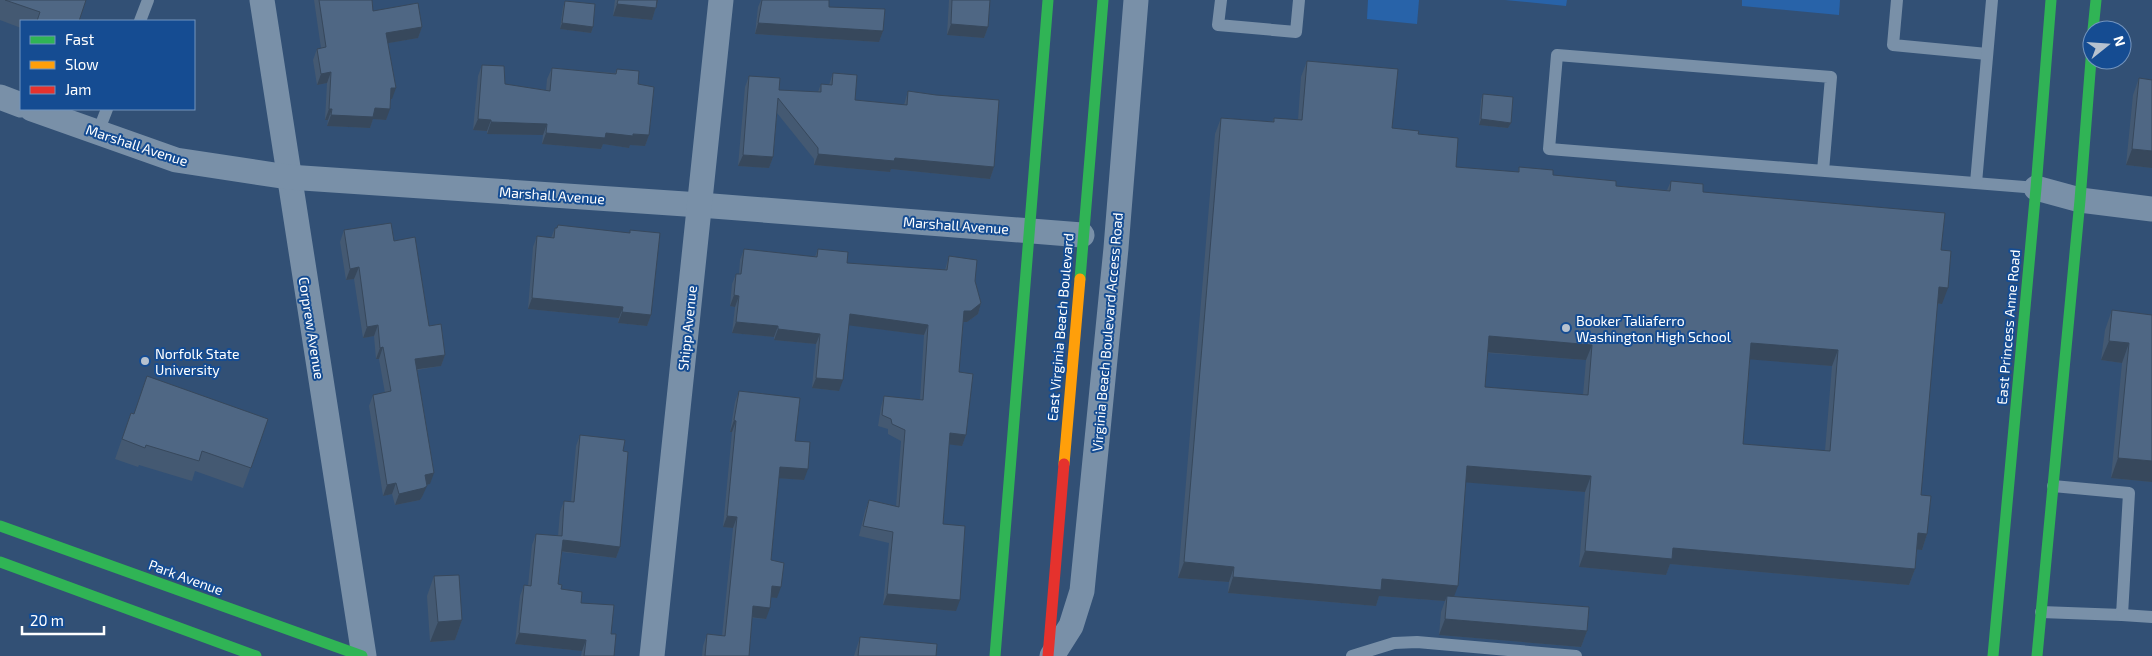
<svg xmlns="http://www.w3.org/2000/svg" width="2152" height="656" font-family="'Exo 2',sans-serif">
  <rect width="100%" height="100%" fill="#325075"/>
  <g fill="#2863a9">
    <polygon points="1368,0 1419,0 1417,24 1367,19"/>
    <polygon points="1505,0 1567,0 1566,6"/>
    <polygon points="1742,0 1840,0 1839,15 1742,6"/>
  </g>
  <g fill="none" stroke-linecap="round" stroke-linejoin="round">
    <g stroke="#7990a8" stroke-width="12">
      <polyline points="1221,0 1218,25 1296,32 1299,0"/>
      <polyline points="1897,0 1893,45 1987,54"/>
      <polyline points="140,21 148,0"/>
      <polyline points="98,132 107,109"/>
      <polyline points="1823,171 1831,77 1557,55 1549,149 2036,188"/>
      <polyline points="1976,183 1992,0"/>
      <polyline points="2041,612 2122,615 2129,493 2053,486"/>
      <polyline points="2122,615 2152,617"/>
      <polyline points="1352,656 1394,643 1417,642 1576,656"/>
    </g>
    <g stroke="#7990a8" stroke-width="25">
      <polyline points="262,0 364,656"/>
      <polyline points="0,97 21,105"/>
      <polyline points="32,109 176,160 288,177 700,205 1082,235"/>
      <polyline points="2036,188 2080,200 2152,209"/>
      <polyline points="652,656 721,0"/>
      <polyline points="1052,656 1071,626 1082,591 1116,248 1136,0"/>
    </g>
    <g stroke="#30b455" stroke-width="11">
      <polyline points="2093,30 2096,0"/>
      <polyline points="1080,279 1103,0"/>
      <polyline points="0,526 362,656"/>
      <polyline points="0,562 256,656"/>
      <polyline points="995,656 1048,0"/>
      <polyline points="1993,656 2036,188 2051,0"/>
      <polyline points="2037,656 2080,200 2092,47"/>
    </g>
    <polyline stroke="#ff9f0a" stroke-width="11" points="1064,464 1080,279"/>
    <polyline stroke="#e5322d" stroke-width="11" points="1048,656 1064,464"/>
  </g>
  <g fill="#445972" fill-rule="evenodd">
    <polygon points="0,0 86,0 79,21 21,21 21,28 0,20"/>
    <polygon points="314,0 372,0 373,11 422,27 418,38 388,43 392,99 391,99 386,120 373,119 370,128 327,126 328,120 325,120 327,83 317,85 313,60 317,49 321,48"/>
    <polygon points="615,0 658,0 652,20 613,16"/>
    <polygon points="761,0 829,0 829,7 883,31 879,42 755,34 758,7"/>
    <polygon points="949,0 990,0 988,27 984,38 947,35"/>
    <polygon points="565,1 593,27 591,33 560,29 563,7"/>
    <path d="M1307 61 1392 128 1418 134 1456 167 1518 172 1519 167 1553 175 1616 186 1667 190 1671 181 1703 192 1941 250 1942 304H1937L1921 495 1927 534 1922 550 1916 549 1915 569 1909 585 1670 564 1666 575 1579 567 1585 492 1466 482 1454 597 1587 631 1581 647 1439 635 1441 612 1445 601 1379 596 1376 606 1228 593 1229 582 1178 578 1215 134 1221 118 1272 122 1274 118 1298 120 1301 77ZM1488 353 1586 360 1583 395 1485 387ZM1750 359 1832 366 1825 451 1743 444Z"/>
    <polygon points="482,65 505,84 546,90 547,79 552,68 615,73 617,69 638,84 649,135 645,146 630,145 629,148 603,144 601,149 542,144 543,135 487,134 487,131 473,130 478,76"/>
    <polygon points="833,73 855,100 904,105 908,91 994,167 990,179 891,169 890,172 814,165 814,159 777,113 773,157 769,168 738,166 745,87 749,76 779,90 818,92 821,84 829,85"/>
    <polygon points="2139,78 2152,168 2126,165 2133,95"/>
    <polygon points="1483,94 1511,123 1508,128 1479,125 1481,100"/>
    <polygon points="558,225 651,315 647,326 618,323 619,318 528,309 533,247 537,236 551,238 555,228 557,228"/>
    <polygon points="344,230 394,241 429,326 445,355 441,366 417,370 430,484 426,485 422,497 420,500 395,505 392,494 383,496 369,406 373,395 385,393 379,359 376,359 374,336 363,338 354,279 346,280 340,242"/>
    <polygon points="744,249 815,257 818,249 847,263 945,270 949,256 975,281 981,303 978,314 967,322 963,322 959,372 966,435 962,446 949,444 943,524 956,611 883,605 889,543 859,536 865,511 869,500 896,506 901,441 888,434 888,429 878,426 881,407 884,396 920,400 924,335 849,325 839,391 812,388 816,344 774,340 774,337 732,333 735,307 730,306 732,284 736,274 739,274 740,260"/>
    <polygon points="2112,310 2152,315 2152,482 2111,478 2122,363 2101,360 2105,330"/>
    <polygon points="739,391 795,441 804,480 779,478 771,560 777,598 771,597 766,619 752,618 749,656 702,656 703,646 707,634 722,636 733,528 723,527 732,432 730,432 735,402"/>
    <polygon points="131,413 134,414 268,419 243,488 195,471 192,481 139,465 138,467 115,459"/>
    <polygon points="580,435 623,451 620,547 616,558 562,552 558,584 561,589 581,603 611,634 614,656 581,656 582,651 515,644 520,596 524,585 528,586 532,545 536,534 558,536 560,512 564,501 571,502 576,446"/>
    <polygon points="434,576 462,620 455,640 430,642 427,596"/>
    <polygon points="860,637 936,656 854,656"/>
  </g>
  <g fill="#37485c">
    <polygon points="658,0 652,20 613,16 617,4"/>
    <polygon points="562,23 593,27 591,33 560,29"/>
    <polygon points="758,23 883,31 879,42 755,34"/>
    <polygon points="951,24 988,27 984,38 947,35"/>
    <polygon points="422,27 418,38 383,44 386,33"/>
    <polygon points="331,72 327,83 317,85 321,74"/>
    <polygon points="391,88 396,88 392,99 387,99"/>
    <polygon points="375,108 390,109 386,120 373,119 370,128 327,126 331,115"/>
    <polygon points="329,109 332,109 328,120 325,120"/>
    <polygon points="478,119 491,120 487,131 473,130"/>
    <polygon points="1481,119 1511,123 1508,128 1479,125"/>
    <polygon points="491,122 547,124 543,135 487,134"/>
    <polygon points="546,133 606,133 649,135 645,146 630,145 629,148 603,144 601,149 542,144"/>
    <polygon points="2132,149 2152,151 2152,168 2126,165"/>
    <polygon points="818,154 895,158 994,167 990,179 891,169 890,172 814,165"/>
    <polygon points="743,155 773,157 769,168 738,166"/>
    <polygon points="359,267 354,279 346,280 350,269"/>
    <polygon points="1939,287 1948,288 1942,304 1933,303"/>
    <polygon points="734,295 739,296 735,307 730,306"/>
    <polygon points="532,298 623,307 619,318 528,309"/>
    <polygon points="981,303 978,314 967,322 960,322 964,311"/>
    <polygon points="622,312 651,315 647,326 618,323"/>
    <polygon points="850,314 928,325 924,335 846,325"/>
    <polygon points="736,322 778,326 774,337 732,333"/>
    <polygon points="378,325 374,336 363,338 367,327"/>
    <polygon points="778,329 820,334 816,344 774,340"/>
    <polygon points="1489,336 1592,345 1586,360 1483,352"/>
    <polygon points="2109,341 2129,343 2122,363 2101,360"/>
    <polygon points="1751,343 1838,350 1832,366 1745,359"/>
    <polygon points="383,347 379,359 376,359 380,348"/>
    <polygon points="445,355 441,366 411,370 415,359"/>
    <polygon points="816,378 843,380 839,391 812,388"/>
    <polygon points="734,420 736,421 732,432 730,432"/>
    <polygon points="950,433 966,435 962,446 946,444"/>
    <polygon points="2118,458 2152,461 2152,482 2111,478"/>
    <polygon points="1467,466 1591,476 1585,492 1461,482"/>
    <polygon points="780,467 808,469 804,480 776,478"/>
    <polygon points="434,473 430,484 421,486 425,475"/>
    <polygon points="396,483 392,494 383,496 387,485"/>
    <polygon points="427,486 422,497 420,500 395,505 399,494"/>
    <polygon points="727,516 737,517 733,528 723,527"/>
    <polygon points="1918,533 1927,534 1922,550 1912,549"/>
    <polygon points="563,540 620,547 616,558 559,551"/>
    <polygon points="1673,548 1915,569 1909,585 1670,564 1666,575 1579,567 1585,551"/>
    <polygon points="1184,562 1234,567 1229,582 1178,578"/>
    <polygon points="1233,577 1382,579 1458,586 1452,602 1447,596 1445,601 1379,596 1376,606 1228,593"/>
    <polygon points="772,586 781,587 777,598 768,597"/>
    <polygon points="887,594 960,600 956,611 883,605"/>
    <polygon points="753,606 770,608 766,619 749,617"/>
    <polygon points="1445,619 1587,631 1581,647 1439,635"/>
    <polygon points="462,620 455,640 430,642 438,622"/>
    <polygon points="519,633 586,640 582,651 515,644"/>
  </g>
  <g fill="#4f6784" stroke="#37485c" fill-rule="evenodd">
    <polygon points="5,0 86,0 79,21 37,21 40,12"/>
    <polygon points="319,0 372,0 373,11 418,3 422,27 386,33 396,88 391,88 390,109 375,108 373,117 331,115 332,109 329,109 331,72 321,74 317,49 326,47"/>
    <polygon points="618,0 657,0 656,8 617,4"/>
    <polygon points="762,0 829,0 829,7 885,9 883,31 758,23"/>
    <polygon points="952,0 990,0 988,27 951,24"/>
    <polygon points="565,1 595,4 593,27 562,23"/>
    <path d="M1307 61 1398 69 1392 128 1419 131 1418 134 1458 138 1456 167 1519 172V167L1553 170V175L1616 181V186L1670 191 1671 181 1703 184V192L1945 213 1941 250 1951 251 1948 288 1939 287 1921 495 1931 496 1927 534 1918 533 1915 569 1673 548 1672 559 1585 551 1591 476 1467 466 1458 586 1382 579 1381 590 1233 577 1234 567 1184 562 1221 118 1274 122V118L1302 120ZM1489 336 1592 345 1588 395 1485 387ZM1751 343 1838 350 1830 451 1743 444Z"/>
    <polygon points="482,65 504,66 505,84 550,91 552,68 616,74 617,69 639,71 638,84 654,87 649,135 633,134 633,136 606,133 605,138 546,133 547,124 491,122 491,120 478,119"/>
    <polygon points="833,73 857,75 855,100 907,105 908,91 936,95 999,100 994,167 895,158 894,161 818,154 818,148 778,98 773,157 743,155 749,76 780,78 779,90 821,92 821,84 832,85"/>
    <polygon points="2139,78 2152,80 2152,151 2132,149"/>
    <polygon points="1483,94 1513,97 1511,123 1481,119"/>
    <polygon points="391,223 394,241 415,237 429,326 441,324 445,355 415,359 434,473 425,475 427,486 424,488 399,494 396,483 387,485 373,395 391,391 383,347 380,348 378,325 367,327 359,267 350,269 344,230"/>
    <polygon points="558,225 630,233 630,230 660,233 651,315 622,312 623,307 532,298 537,236 554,238 555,228 557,228"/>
    <polygon points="744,249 817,257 818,249 848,252 847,263 947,270 949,256 977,260 975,281 981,303 971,311 964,311 959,372 973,374 966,435 950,433 943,524 965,526 960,600 887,594 893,532 863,526 869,500 899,507 905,430 892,424 891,419 882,415 884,396 923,400 928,325 850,314 843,380 816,378 820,334 778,329 778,326 736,322 739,296 734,295 736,274 741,274"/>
    <polygon points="2112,310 2152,315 2152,461 2118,458 2129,343 2109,341"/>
    <polygon points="147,376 268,419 251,468 202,451 199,461 146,445 145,448 122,439 131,413 134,414"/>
    <polygon points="739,391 800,398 795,441 810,442 808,469 780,467 771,560 784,563 781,587 772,586 770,608 753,606 749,656 705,656 707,634 725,636 737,517 727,516 736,421 734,420"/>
    <polygon points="580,435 625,440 623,451 628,452 620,547 563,540 558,584 562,585 561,589 582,592 581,603 614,605 611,634 616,634 614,656 584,656 586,640 519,633 524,585 531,586 536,534 562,536 564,501 574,502"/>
    <polygon points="459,575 462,620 438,622 434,576"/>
    <polygon points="1447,596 1589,607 1587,631 1445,619"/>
    <polygon points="860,637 937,644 936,656 858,656"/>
  </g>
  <g fill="#b7c2cf" stroke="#154c92" stroke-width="2">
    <circle cx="1566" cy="328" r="5"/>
    <circle cx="145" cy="361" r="5"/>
  </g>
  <g text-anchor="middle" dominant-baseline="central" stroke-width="4" stroke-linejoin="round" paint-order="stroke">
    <g font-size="14" fill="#fff" stroke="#154c92">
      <text transform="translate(137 145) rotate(18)">Marshall Avenue</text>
      <text transform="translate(552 195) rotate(4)">Marshall Avenue</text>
      <text transform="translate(956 225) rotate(4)">Marshall Avenue</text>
      <text transform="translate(1060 327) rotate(-85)">East Virginia Beach Boulevard</text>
      <text transform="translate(2008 327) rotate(-85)">East Princess Anne Road</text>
      <text transform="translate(312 328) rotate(81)">Corprew Avenue</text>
      <text transform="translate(687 328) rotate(-84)">Shipp Avenue</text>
      <text transform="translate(1107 332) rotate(-85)">Virginia Beach Boulevard Access Road</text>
      <text transform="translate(186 577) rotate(20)">Park Avenue</text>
    </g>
    <g font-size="14" fill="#fff" stroke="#154c92" text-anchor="start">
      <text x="1576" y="320">Booker Taliaferro<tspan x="1576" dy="16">Washington High School</tspan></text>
      <text x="155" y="353">Norfolk State<tspan x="155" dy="16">University</tspan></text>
    </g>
  </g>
  <rect x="20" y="20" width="175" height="90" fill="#154c92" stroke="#7394be"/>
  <rect x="30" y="36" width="25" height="8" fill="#30b455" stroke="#7394be"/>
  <text x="65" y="45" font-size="15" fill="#ffffff">Fast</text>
  <rect x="30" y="61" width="25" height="8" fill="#ff9f0a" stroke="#7394be"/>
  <text x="65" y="70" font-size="15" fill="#ffffff">Slow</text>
  <rect x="30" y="86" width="25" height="8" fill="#e5322d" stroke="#7394be"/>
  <text x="65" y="95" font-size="15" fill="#ffffff">Jam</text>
  <g transform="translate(2107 45) rotate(73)"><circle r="24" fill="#154c92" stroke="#7394be"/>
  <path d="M0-4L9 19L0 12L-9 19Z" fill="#b7c2cf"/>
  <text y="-8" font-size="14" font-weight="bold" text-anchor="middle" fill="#ffffff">N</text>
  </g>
  <path d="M22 626v8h82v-8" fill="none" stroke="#ffffff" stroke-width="2.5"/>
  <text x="30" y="626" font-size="15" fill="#ffffff" stroke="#154c92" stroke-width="4" paint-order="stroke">20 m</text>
</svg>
